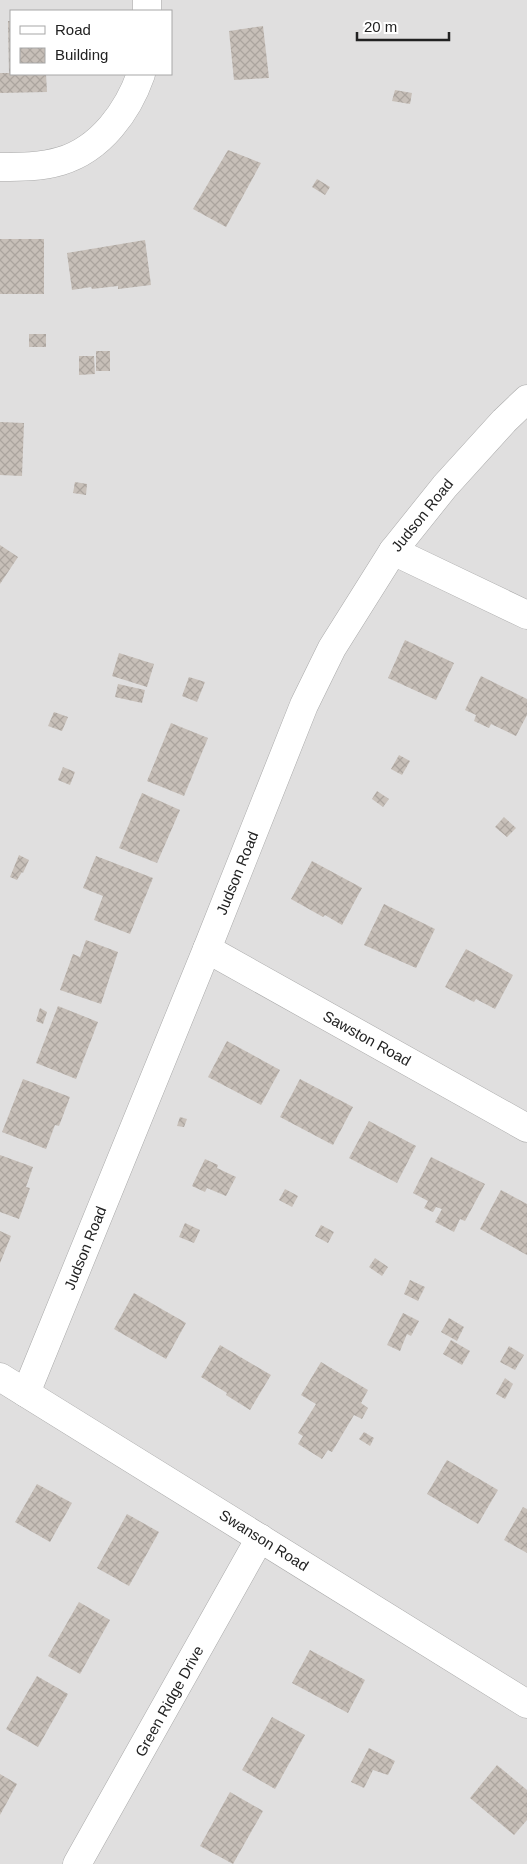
<svg xmlns="http://www.w3.org/2000/svg" width="527" height="1864" font-family="Arial,sans-serif">
  <defs>
    <pattern id="building-cross-hatch" width="8" height="8" patternUnits="userSpaceOnUse" patternTransform="scale(1.25)"><rect width="8" height="8" fill="#c7bfb8"/><path d="M0 0l8 8M0 8l8-8" fill="none" stroke="#aba49e"/></pattern>
  </defs>
  <rect width="100%" height="100%" fill="#f2efe9"/>
  <path fill="#e0dfdf" fill-rule="evenodd" d="M0 0H527V1864H0ZM11 11H171V74H11Z"/>
  <g fill="url(#building-cross-hatch)">
    <polygon points="8,21 11,21 11,74 46,74 47,92 0,93 0,73 9,73"/>
    <polygon points="263,26 269,78 234,80 229,31"/>
    <polygon points="395,90 412,93 410,104 392,101"/>
    <polygon points="228,150 261,163 226,227 193,209"/>
    <polygon points="317,179 330,187 325,195 312,187"/>
    <rect x="0" y="239" width="44" height="55"/>
    <polygon points="145,240 151,285 118,289 118,286 92,289 91,287 72,290 67,253"/>
    <rect x="29" y="334" width="17" height="13"/>
    <rect x="96" y="351" width="14" height="20"/>
    <polygon points="79,356 94,356 95,374 79,375"/>
    <polygon points="0,422 24,423 22,476 0,475"/>
    <polygon points="75,482 87,484 86,495 73,493"/>
    <polygon points="0,545 18,557 0,584"/>
    <polygon points="405,640 454,663 436,700 388,678"/>
    <polygon points="119,653 154,664 147,687 112,676"/>
    <polygon points="481,676 527,699 527,715 516,736 491,724 489,728 474,721 476,715 465,710"/>
    <polygon points="189,677 205,682 197,702 182,696"/>
    <polygon points="118,684 145,690 142,703 115,697"/>
    <polygon points="54,712 68,717 62,731 48,726"/>
    <polygon points="171,723 208,738 184,796 147,781"/>
    <polygon points="399,755 410,761 402,775 391,769"/>
    <polygon points="63,767 75,772 70,785 58,780"/>
    <polygon points="377,791 389,799 383,807 372,799"/>
    <polygon points="142,793 180,810 157,863 119,848"/>
    <polygon points="504,817 516,828 507,837 495,827"/>
    <polygon points="19,855 29,860 23,873 22,872 17,880 10,877"/>
    <polygon points="96,856 153,878 130,934 94,920 103,896 83,888"/>
    <polygon points="312,861 362,888 342,925 325,915 323,917 291,899"/>
    <polygon points="384,904 435,929 416,968 364,945"/>
    <polygon points="86,940 118,952 101,1004 60,990 73,954 80,957"/>
    <polygon points="466,949 513,975 495,1009 476,999 474,1002 445,987"/>
    <polygon points="58,1006 98,1022 76,1079 36,1063"/>
    <polygon points="40,1008 47,1012 43,1024 36,1021"/>
    <polygon points="227,1041 280,1070 261,1105 208,1077"/>
    <polygon points="23,1079 70,1097 59,1126 55,1125 46,1149 2,1132"/>
    <polygon points="300,1079 353,1107 333,1145 280,1117"/>
    <polygon points="180,1117 187,1119 184,1127 177,1126"/>
    <polygon points="369,1121 416,1146 397,1183 349,1158"/>
    <polygon points="0,1155 33,1167 26,1187 30,1188 19,1219 0,1212"/>
    <polygon points="431,1157 485,1184 465,1221 460,1219 454,1232 435,1222 442,1209 436,1207 433,1212 424,1208 428,1201 413,1193"/>
    <polygon points="205,1159 218,1165 217,1168 236,1177 226,1196 207,1188 205,1192 192,1186"/>
    <polygon points="285,1189 298,1196 292,1207 279,1200"/>
    <polygon points="501,1190 527,1204 527,1255 480,1229"/>
    <polygon points="185,1223 200,1230 194,1243 179,1237"/>
    <polygon points="321,1225 334,1232 328,1243 315,1236"/>
    <polygon points="0,1231 11,1236 0,1263"/>
    <polygon points="375,1258 388,1267 382,1276 369,1267"/>
    <polygon points="410,1280 425,1287 418,1301 404,1294"/>
    <polygon points="134,1293 186,1323 166,1359 114,1329"/>
    <polygon points="403,1313 419,1321 411,1336 407,1334 400,1351 387,1345"/>
    <polygon points="449,1318 464,1327 457,1341 441,1332"/>
    <polygon points="451,1340 470,1351 462,1365 443,1354"/>
    <polygon points="220,1345 271,1375 250,1410 226,1395 227,1393 201,1377"/>
    <polygon points="509,1346 524,1355 515,1370 500,1362"/>
    <polygon points="321,1362 368,1390 361,1403 368,1408 362,1419 354,1415 332,1452 328,1450 322,1459 298,1444 303,1436 298,1433 316,1404 301,1395"/>
    <polygon points="505,1378 513,1384 505,1399 496,1394"/>
    <polygon points="364,1432 374,1438 370,1446 359,1439"/>
    <polygon points="447,1460 498,1490 478,1524 427,1494"/>
    <polygon points="37,1484 72,1503 50,1542 15,1522"/>
    <polygon points="523,1507 527,1509 527,1553 504,1540"/>
    <polygon points="127,1514 159,1532 129,1586 97,1568"/>
    <polygon points="79,1602 110,1620 80,1674 48,1656"/>
    <polygon points="310,1650 365,1680 348,1713 292,1683"/>
    <polygon points="37,1676 68,1694 38,1747 6,1729"/>
    <polygon points="272,1717 305,1735 275,1789 242,1770"/>
    <polygon points="369,1748 395,1761 388,1775 373,1770 364,1788 351,1782"/>
    <polygon points="497,1765 527,1790 527,1820 514,1835 470,1798"/>
    <polygon points="0,1774 17,1784 0,1815"/>
    <polygon points="230,1792 263,1811 233,1864 200,1846"/>
  </g>
  <g fill="none" stroke-linecap="round" stroke-linejoin="round">
    <g stroke="#a9a9a9" stroke-width="29">
      <g id="minor">
        <polyline points="147,0 147,11"/>
        <path d="M0 167C20 167 41 167 61 161 101 149 128 111 141 74"/>
        <polyline points="393,551 527,615"/>
        <polyline points="207,949 527,1128"/>
        <polyline points="0,1377 527,1704"/>
        <polyline points="26,1393 207,949 304,705 332,648 393,551 445,486 504,421 527,399"/>
        <polyline points="77,1864 260,1538"/>
      </g>
    </g>
    <use href="#minor" stroke="#fff" stroke-width="28"/>
  </g>
  <g text-anchor="middle" dominant-baseline="central" stroke-width="4" stroke-linejoin="round" paint-order="stroke">
    <g font-size="15" fill="#222" stroke="#fff">
      <text transform="translate(422 515) rotate(-51)">Judson Road</text>
      <text transform="translate(237 873) rotate(-68)">Judson Road</text>
      <text transform="translate(367 1038) rotate(29)">Sawston Road</text>
      <text transform="translate(85 1248) rotate(-68)">Judson Road</text>
      <text transform="translate(264 1540) rotate(32)">Swanson Road</text>
      <text transform="translate(169 1701) rotate(-61)">Green Ridge Drive</text>
    </g>
  </g>
  <rect x="10" y="10" width="162" height="65" fill="#ffffff" stroke="#a7a7a7"/>
  <rect x="20" y="26" width="25" height="8" fill="#ffffff" stroke="#a7a7a7"/>
  <text x="55" y="35" font-size="15" fill="#222222">Road</text>
  <rect x="20" y="48" width="25" height="15" fill="url(#building-cross-hatch)" stroke="#a7a7a7"/>
  <text x="55" y="60" font-size="15" fill="#222222">Building</text>
  <path d="M357 32v8h92v-8" fill="none" stroke="#222222" stroke-width="2.5"/>
  <text x="364" y="32" font-size="15" fill="#222222" stroke="#ffffff" stroke-width="4" paint-order="stroke">20 m</text>
</svg>
